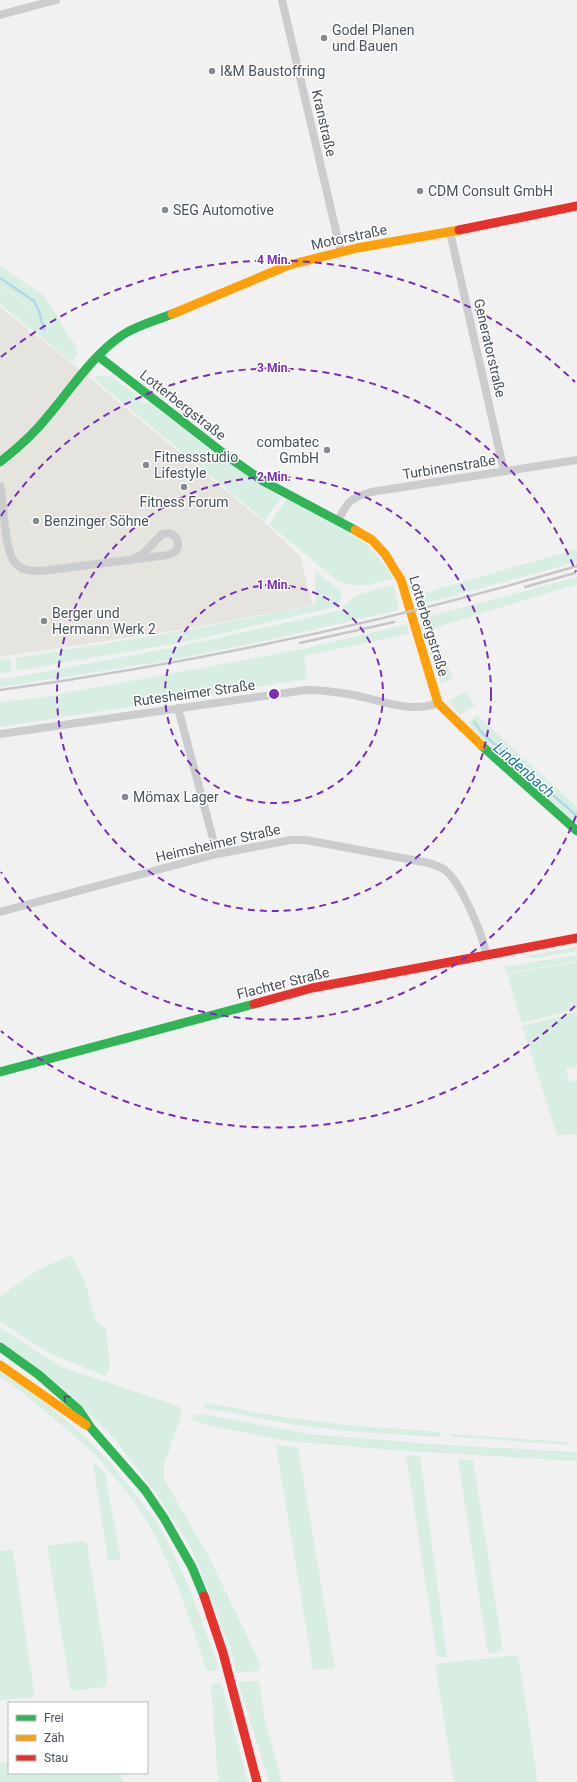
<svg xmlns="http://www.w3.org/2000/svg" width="577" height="1782" font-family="Roboto,sans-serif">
  <rect width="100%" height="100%" fill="#f1f1f1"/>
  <polygon fill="#e5e4df" points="0,307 75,366 266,524 300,556 313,605 185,629 0,657"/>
  <g fill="#d8eee2">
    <polygon points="0,266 44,296 58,317 67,335 75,344 78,353 72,362 0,304 0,285 27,306 30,311 27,305 0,284"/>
    <polygon points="99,375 112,377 136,394 134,396 145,404 148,402 281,498 265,521 93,378"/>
    <path d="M288 498 367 544 389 571 393 579C371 583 356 591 335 579L269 524Z"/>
    <polygon points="577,549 577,562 416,606 413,596"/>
    <polygon points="315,571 342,592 340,601 335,607 189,641 17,671 15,658 188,630 315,605"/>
    <polygon points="577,577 577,584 421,632 420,619"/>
    <polygon points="394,585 399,610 265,641 172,660 0,687 0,679 16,677 176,647 338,611 356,595"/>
    <polygon points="407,624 409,634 304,656 307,679 0,727 0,702 44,697 303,649"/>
    <polygon points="436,638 453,678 441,684 427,642"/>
    <polygon points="11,658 12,672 0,673 0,659"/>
    <polygon points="465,692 475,705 460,715 448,701"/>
    <polygon points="477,715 577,807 577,824 471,729 469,722"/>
    <polygon points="577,947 577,951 536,958 520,958 533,954"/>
    <polygon points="577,955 577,961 507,973 504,967"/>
    <polygon points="577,962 577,1009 522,1023 507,974"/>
    <polygon points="577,1012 577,1066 566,1069 569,1082 577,1080 577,1134 557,1135 522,1026"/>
    <polygon points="71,1255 85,1282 96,1321 106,1329 110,1367 105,1376 51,1354 0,1322 0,1296 38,1270"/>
    <polygon points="0,1328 62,1367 178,1406 182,1413 164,1465 164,1479 209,1557 261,1665 258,1671 236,1673 232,1654 204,1579 190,1546 155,1492 114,1438 61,1386 0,1341"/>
    <path d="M0 1371C57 1409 101 1445 141 1502 149 1512 158 1523 164 1534 186 1576 202 1621 218 1666L215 1671H207C192 1626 178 1581 156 1538 130 1486 87 1444 41 1408 28 1397 15 1386 0 1377Z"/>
    <polygon points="205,1402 270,1415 345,1425 441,1432 440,1437 346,1431 296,1425 205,1408 204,1403"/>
    <polygon points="201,1414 309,1434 445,1445 577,1452 577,1461 406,1451 311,1443 287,1441 204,1424 191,1419 195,1415"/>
    <polygon points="450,1434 568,1442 569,1445 456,1437 451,1436"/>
    <polygon points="276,1445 298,1447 335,1668 313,1670"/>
    <polygon points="406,1455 420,1456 447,1657 437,1657"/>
    <polygon points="458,1459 473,1460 503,1651 488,1654"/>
    <polygon points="93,1462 105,1473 121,1560 108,1561"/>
    <polygon points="83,1541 87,1543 108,1676 105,1687 71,1691 47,1546"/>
    <polygon points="13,1550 35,1697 0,1700 0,1551"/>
    <polygon points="518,1655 538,1782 454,1782 435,1664"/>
    <polygon points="259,1681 264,1716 282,1782 269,1782 238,1682"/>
    <polygon points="221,1682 248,1782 218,1782 211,1684"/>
    <polygon points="9,1762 9,1773 121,1773 123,1782 0,1782 0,1763"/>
  </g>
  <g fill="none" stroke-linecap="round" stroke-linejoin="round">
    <g stroke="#afd8e9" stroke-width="2.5">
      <polyline points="0,278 34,301 39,311 44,330"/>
      <polyline points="474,722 483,734 577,816"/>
    </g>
    <g stroke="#cbccce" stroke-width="8">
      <polyline points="282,0 341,252"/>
      <polyline points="0,15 56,0"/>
      <polyline points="450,232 504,471"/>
      <path d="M0 486C5 505 3 552 17 565 24 571 33 571 41 571L168 555 176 551C180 544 178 537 170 533L162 534 143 554 131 560"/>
      <path d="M338 521C347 502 350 498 371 492L577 460"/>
      <polyline points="178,708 217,854"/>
      <path d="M0 734 306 690C322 690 337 692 353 695 381 700 411 714 438 703"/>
      <path d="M0 912 217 854 291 840H306L429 863C435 865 442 867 446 871 461 883 483 935 486 954"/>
    </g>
    <g stroke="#30b455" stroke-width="9">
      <polyline points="98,356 227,456 263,481 355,530"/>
      <path d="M0 462C18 448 34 434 48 416 72 388 93 354 124 334 138 325 157 320 172 314"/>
      <polyline points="482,746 577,831"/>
      <polyline points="0,1072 254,1004"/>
      <polyline points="0,1347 39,1375 79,1410 91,1428 145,1490 164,1518 192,1567 204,1596"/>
    </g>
    <g stroke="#ff9f0a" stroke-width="9">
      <polyline points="172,314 289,265 357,248 459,230"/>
      <polyline points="355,530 372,540 385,554 401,580 438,703 482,746"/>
      <polyline points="0,1365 86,1425"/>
    </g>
    <g stroke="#e5322d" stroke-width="9">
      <polyline points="459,230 577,206"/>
      <polyline points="254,1004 312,988 577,938"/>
      <polyline points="204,1596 223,1653 257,1782"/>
    </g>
    <g stroke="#c6c6c8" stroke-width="2.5">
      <polyline points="525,587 575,573"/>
      <polyline points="300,643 394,622"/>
      <path d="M0 690C195 663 388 622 577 566"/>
    </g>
  </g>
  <defs><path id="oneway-chevron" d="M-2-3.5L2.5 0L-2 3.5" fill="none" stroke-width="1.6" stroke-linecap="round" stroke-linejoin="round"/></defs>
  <use stroke="#465c5b" href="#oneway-chevron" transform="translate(66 1398) rotate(-137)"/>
  <g fill="none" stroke="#7b2cbf" stroke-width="2" stroke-dasharray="7 5">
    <circle cx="274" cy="694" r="109"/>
    <circle cx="274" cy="694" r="217"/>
    <path d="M576 816A326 326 0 0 1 1 872M1 516A326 326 0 0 1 576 572"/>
    <path d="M575 1006A434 434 0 0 1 1 1031M1 357A434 434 0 0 1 575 382"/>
  </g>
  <g fill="#848a90" stroke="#fff" stroke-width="1.5">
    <circle cx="324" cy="38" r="4"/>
    <circle cx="212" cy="71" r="4"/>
    <circle cx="420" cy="191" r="4"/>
    <circle cx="165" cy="210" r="4"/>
    <circle cx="327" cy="450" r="4"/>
    <circle cx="146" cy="465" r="4"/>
    <circle cx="184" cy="487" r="4"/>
    <circle cx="36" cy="521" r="4"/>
    <circle cx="44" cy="621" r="4"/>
    <circle cx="125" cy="797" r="4"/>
  </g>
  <g text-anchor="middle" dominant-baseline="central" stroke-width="3" stroke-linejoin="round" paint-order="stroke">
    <g font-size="14" fill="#49525c" stroke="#fff" text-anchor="start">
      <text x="332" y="30">Godel Planen<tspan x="332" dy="16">und Bauen</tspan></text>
      <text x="220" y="71">I&amp;M Baustoffring</text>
      <text x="428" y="191">CDM Consult GmbH</text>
      <text x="173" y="210">SEG Automotive</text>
      <text x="319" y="442" text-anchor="end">combatec<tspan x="319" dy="16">GmbH</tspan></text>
      <text x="154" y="457">Fitnessstudio<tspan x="154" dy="16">Lifestyle</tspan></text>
      <text x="184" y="502" text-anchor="middle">Fitness Forum</text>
      <text x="44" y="521">Benzinger Söhne</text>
      <text x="52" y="613">Berger und<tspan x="52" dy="16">Hermann Werk 2</tspan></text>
      <text x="133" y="797">Mömax Lager</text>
    </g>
    <g font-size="14" fill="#49525c" stroke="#fff">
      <text transform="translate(324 123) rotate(77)">Kranstraße</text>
      <text transform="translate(349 237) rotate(-12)">Motorstraße</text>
      <text transform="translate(490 348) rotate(77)">Generatorstraße</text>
      <text transform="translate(183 405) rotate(38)">Lotterbergstraße</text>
      <text transform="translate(449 467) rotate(-9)">Turbinenstraße</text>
      <text transform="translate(429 626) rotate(73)">Lotterbergstraße</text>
      <text transform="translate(194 693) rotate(-8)">Rutesheimer Straße</text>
      <text transform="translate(218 843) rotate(-13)">Heimsheimer Straße</text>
      <text transform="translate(283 983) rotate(-14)">Flachter Straße</text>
    </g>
    <g font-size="15" font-style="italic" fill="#1979a0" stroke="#fff">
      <text transform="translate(524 770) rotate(41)">Lindenbach</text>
    </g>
  </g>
  <circle cx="274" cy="694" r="6" fill="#7b2cbf" stroke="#fff" stroke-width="2"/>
  <g font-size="12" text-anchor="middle" font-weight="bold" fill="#7b2cbf" stroke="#fff" stroke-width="3" stroke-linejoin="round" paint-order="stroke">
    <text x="274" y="264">4 Min.</text>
    <text x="274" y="372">3 Min.</text>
    <text x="274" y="481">2 Min.</text>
    <text x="274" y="589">1 Min.</text>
  </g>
  <rect x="8" y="1702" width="140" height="72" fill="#ffffff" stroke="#b6babe"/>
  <rect x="16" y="1715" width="20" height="6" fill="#30b455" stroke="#b6babe"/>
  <text x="44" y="1722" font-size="12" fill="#49525c">Frei</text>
  <rect x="16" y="1735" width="20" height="6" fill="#ff9f0a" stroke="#b6babe"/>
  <text x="44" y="1742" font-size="12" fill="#49525c">Zäh</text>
  <rect x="16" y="1755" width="20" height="6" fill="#e5322d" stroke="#b6babe"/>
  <text x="44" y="1762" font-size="12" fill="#49525c">Stau</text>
</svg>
